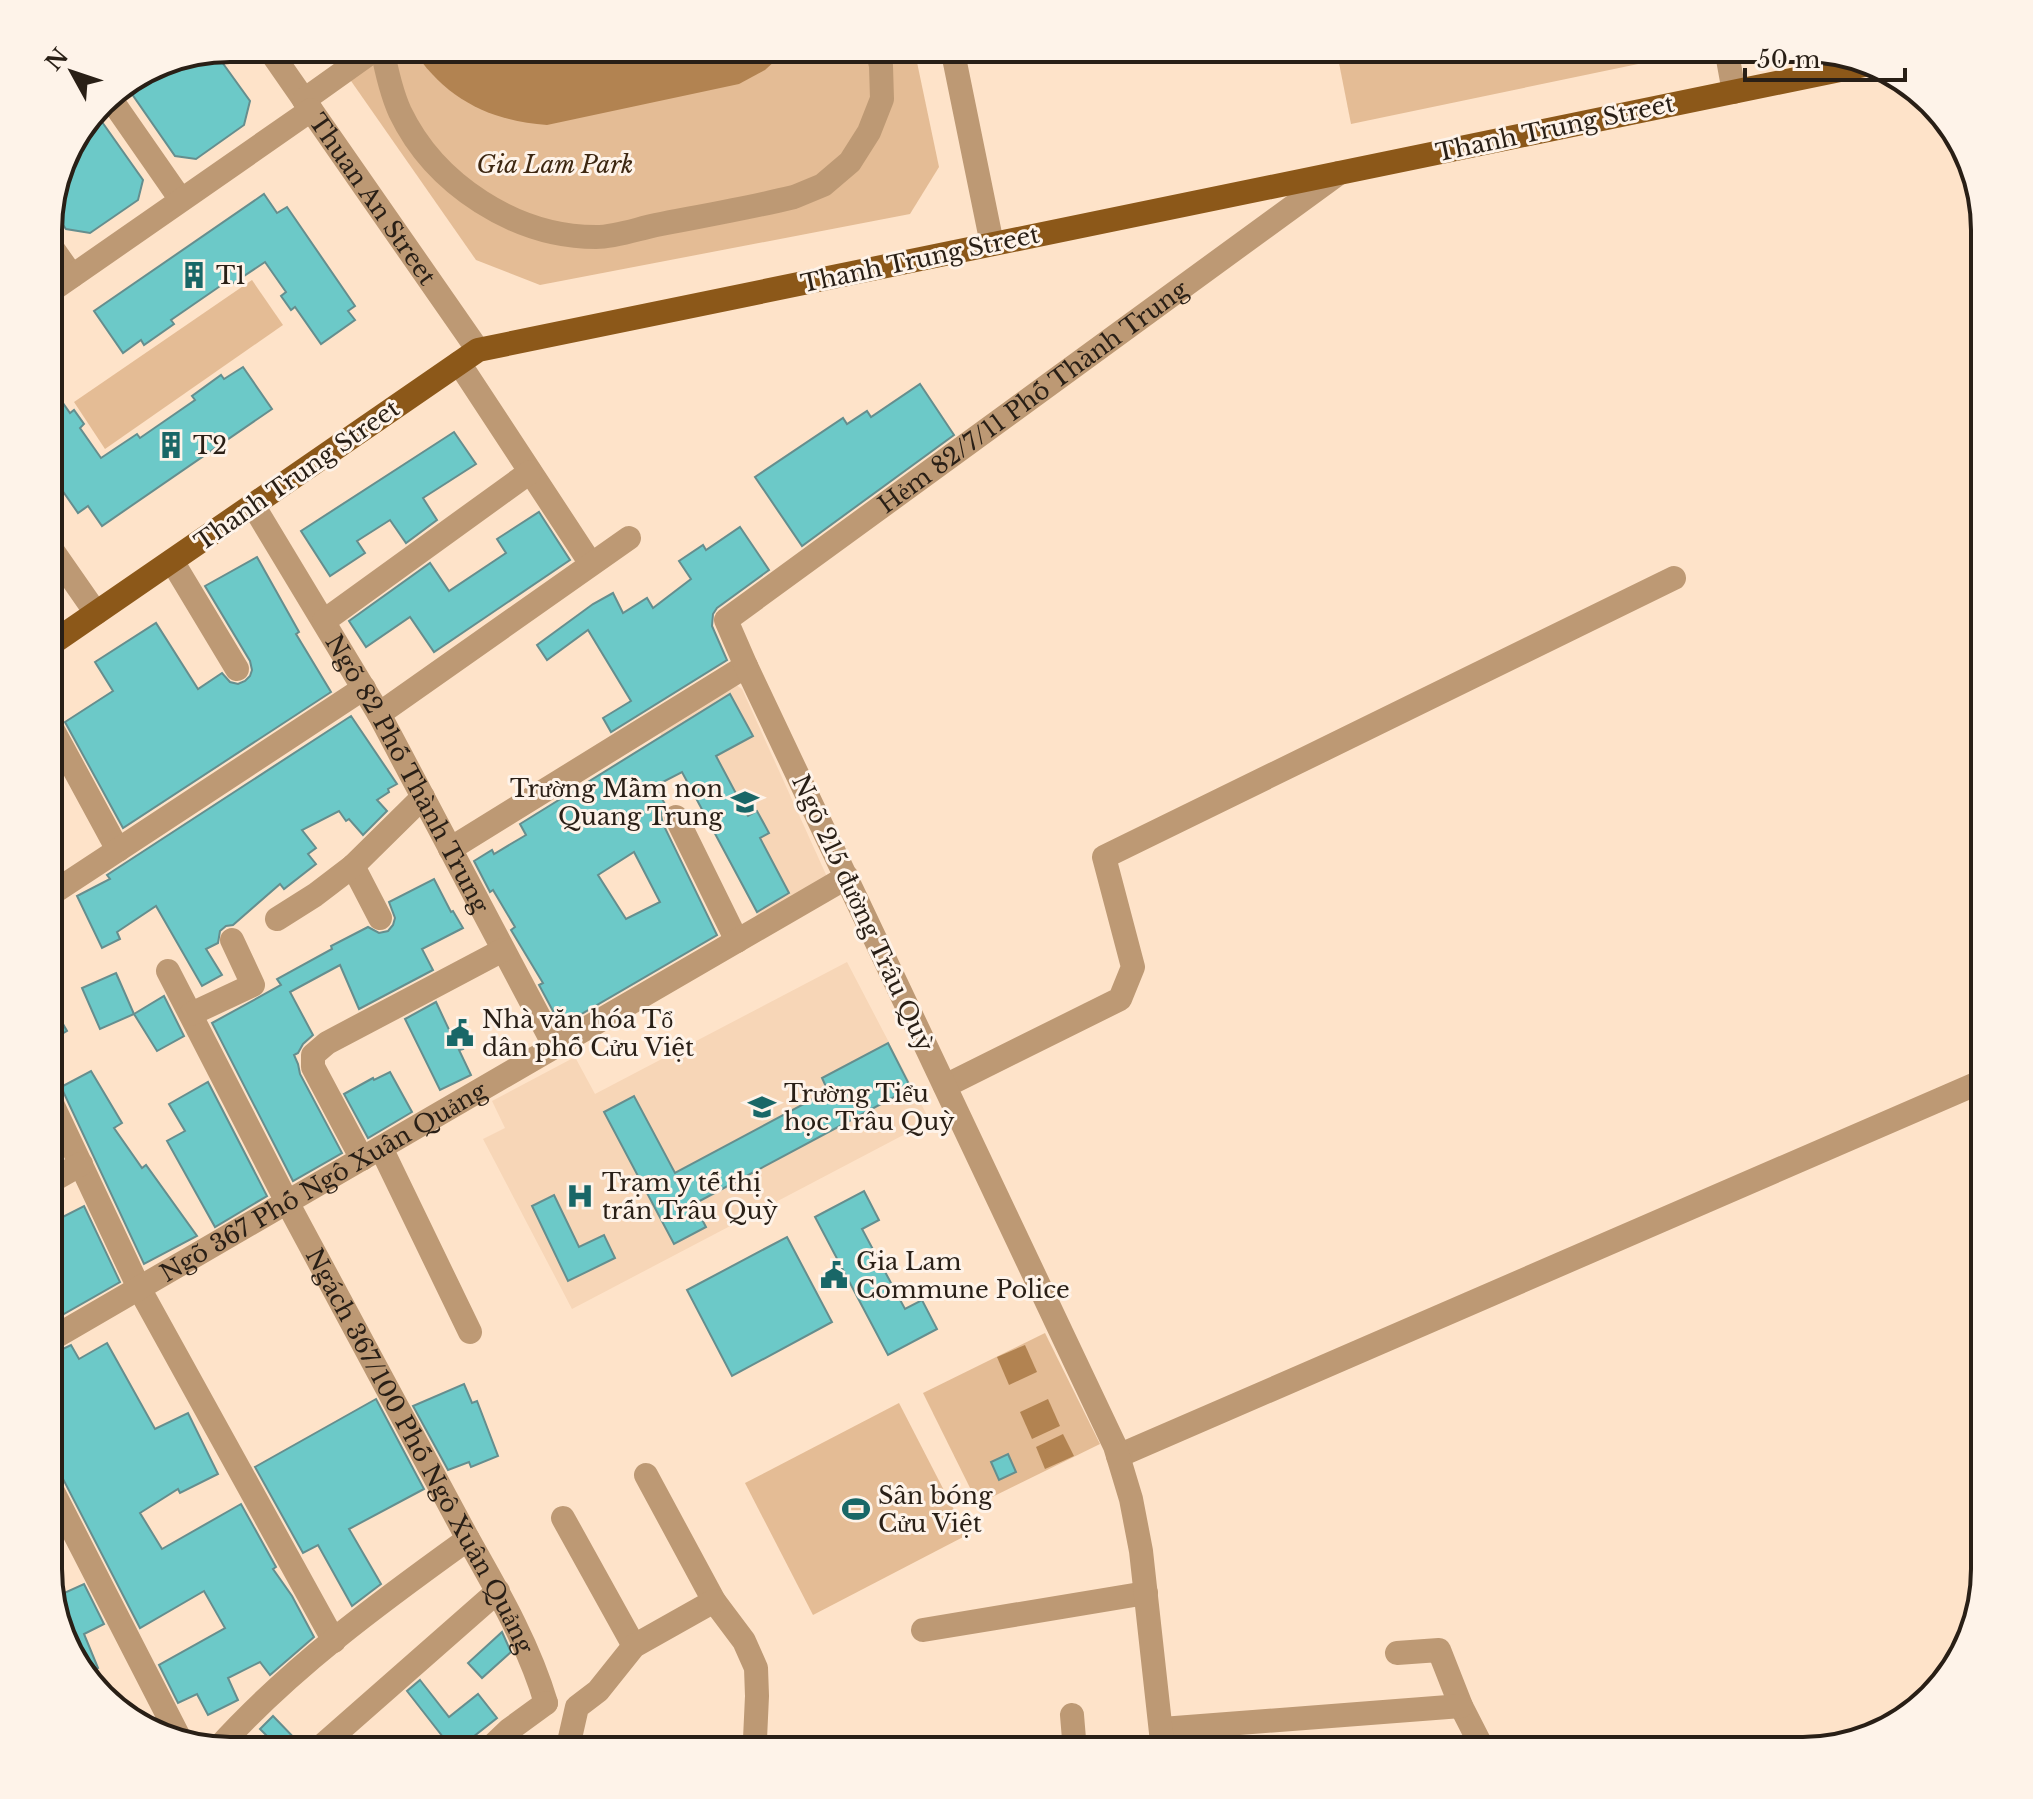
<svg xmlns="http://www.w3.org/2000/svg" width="2033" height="1799" font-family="'Libre Baskerville',serif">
  <rect width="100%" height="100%" fill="#fee3c9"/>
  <g fill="#f7d6b7">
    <polygon points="736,685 742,689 828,879 760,919 658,729"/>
    <polygon points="847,962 930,1121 572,1309 483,1139 505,1128 492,1101 575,1057 595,1094"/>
  </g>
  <g fill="#e4bc95">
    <polygon points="328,48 914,48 939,167 910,214 540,285 476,260"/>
    <polygon points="1361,48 1674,48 1667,58 1351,124 1339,63"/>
    <polygon points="252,280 283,325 105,449 74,402"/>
    <polygon points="1045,1333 1100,1444 978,1504 923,1393"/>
    <polygon points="899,1403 967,1535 813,1615 745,1483"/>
  </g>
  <g fill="#b28351">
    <path d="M412 48H789L765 70 739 84 547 125C489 121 444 98 412 48Z"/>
    <polygon points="1025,1345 1037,1372 1009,1385 997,1357"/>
    <polygon points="1048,1399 1060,1426 1032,1439 1020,1412"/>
    <polygon points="1063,1434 1074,1456 1045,1469 1036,1447"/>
  </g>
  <g fill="#6cc9c8" stroke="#658e8e" stroke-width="2" fill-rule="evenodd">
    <polygon points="214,51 250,101 244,125 196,159 175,156 125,84 160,62"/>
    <polygon points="95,112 143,180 138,200 90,233 66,229 51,208 67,150"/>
    <polygon points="264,194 277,213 287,207 355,306 348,311 355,320 321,344 295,307 291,310 281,296 286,292 265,262 229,286 226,282 171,320 174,324 144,345 141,340 123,353 94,311"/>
    <polygon points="243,367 272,409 102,526 88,506 78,513 48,470 48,382 70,413 74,410 84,424 80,428 101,458 137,434 140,438 195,400 192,396 221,375 224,379"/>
    <polygon points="920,384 954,435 802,546 755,477 843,418 847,424 867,411 871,417"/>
    <polygon points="454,432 476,464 423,498 437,520 406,543 390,520 357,541 365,553 330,576 301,531"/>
    <polygon points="539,512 570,560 434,652 410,617 366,647 349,621 430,563 449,591 506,553 497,539"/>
    <polygon points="740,527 769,570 717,608 713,614 712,626 727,660 611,732 603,718 631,701 588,630 547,660 537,645 593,604 613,593 623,613 647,598 653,608 691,579 679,561 703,545 706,550"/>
    <polygon points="257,557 299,632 296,634 331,692 123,828 65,722 113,691 95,662 156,623 198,689 222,673 230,682 238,684 245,681 250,676 252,670 250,661 205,586"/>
    <path d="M730 694 753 736 716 756 748 816 757 811 769 833 760 838 789 893 757 912 682 772 655 786 666 806 661 815 663 824 717 935 561 1026 539 985 543 983 511 930 515 927 493 890 490 892 474 861 492 850 494 854 526 835 520 824ZM634 852 660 902 626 919 598 875Z"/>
    <polygon points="351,716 397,784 388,789 389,792 377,800 387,811 363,835 349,819 346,821 339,811 302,830 316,848 308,854 316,864 284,889 280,884 233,925 226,926 220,931 218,943 206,949 222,975 202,986 156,906 117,932 120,939 102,948 77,896 110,879 107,875"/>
    <polygon points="434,879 451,912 453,911 463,928 422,949 433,970 359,1009 340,965 290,992 313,1035 303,1044 298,1053 294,1055 298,1064 300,1074 342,1153 293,1181 212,1023 281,985 277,979 332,949 331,946 368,927 379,933 388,931 393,925 395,918 389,902"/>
    <polygon points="116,973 134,1014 100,1029 82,988"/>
    <polygon points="164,996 184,1036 157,1051 134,1014"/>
    <polygon points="48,998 67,1031 48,1042"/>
    <polygon points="436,1002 451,1034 455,1032 463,1049 459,1050 471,1075 440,1090 405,1019"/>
    <polygon points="888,1043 911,1088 694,1204 706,1227 674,1244 604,1112 634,1096 675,1173 828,1091 822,1078"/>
    <polygon points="91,1071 122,1123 114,1128 142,1168 146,1165 197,1236 144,1264 61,1087"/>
    <polygon points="390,1072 412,1112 368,1138 344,1094 373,1078 374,1080"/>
    <polygon points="208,1082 267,1196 215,1227 167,1141 185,1131 169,1104"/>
    <polygon points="864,1191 879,1220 862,1229 905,1309 922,1300 937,1329 888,1355 815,1217"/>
    <polygon points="554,1195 579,1247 604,1235 615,1258 568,1281 532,1206"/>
    <polygon points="84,1206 120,1282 48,1323 48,1252 61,1245 49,1224"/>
    <polygon points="787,1237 832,1322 732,1376 687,1290"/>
    <polygon points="107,1343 155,1429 188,1413 218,1474 180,1493 178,1489 140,1513 162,1549 241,1504 276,1567 273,1569 292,1596 314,1637 270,1675 260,1662 228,1678 238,1700 208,1715 197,1694 178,1703 159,1665 225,1628 204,1591 140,1628 61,1475 55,1469 48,1467 48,1356 71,1345 79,1359"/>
    <polygon points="464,1384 472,1403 477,1401 498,1456 471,1467 469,1462 448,1470 413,1406"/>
    <polygon points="376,1399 424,1489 349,1529 381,1584 352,1606 318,1545 303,1553 255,1467"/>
    <polygon points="1008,1454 1016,1472 999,1480 991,1462"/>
    <polygon points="84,1584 104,1624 84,1634 98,1668 84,1674 67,1649 53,1598"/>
    <polygon points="502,1632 511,1652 482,1678 468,1663"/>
    <polygon points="420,1680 449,1717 478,1694 497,1718 468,1741 473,1747 472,1751 454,1751 407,1691"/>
    <polygon points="273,1716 302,1746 301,1751 282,1751 260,1729"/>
  </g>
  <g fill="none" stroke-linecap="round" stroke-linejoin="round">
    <g stroke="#bd9974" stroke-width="24">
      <path id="s1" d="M268 48 478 350"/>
      <path d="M382 48C386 69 391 92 400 112 435 185 516 237 596 237 616 237 637 229 656 225 702 216 748 208 794 197L823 185 850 162 869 132 882 99 881 66 877 48"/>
      <polyline points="952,48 992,244"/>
      <polyline points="1726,48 1734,92"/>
      <polyline points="108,95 181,200"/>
      <polyline points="304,100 377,48"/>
      <polyline points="48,242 72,276"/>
      <polyline points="48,293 311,110"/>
      <polyline points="459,363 591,564"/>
      <path id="s2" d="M253 505 379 714 555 1047"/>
      <polyline points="48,544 96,613"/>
      <polyline points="172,561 237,669"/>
      <polyline points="324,621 530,472"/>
      <polyline points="379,714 629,538"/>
      <polyline points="48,721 118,850"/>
      <polyline points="676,817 737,941"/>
      <polyline points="450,849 746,666"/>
      <polyline points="353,866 380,918"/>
      <polyline points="48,896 364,688"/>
      <polyline points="277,919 315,895 353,866 423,797"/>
      <path id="s3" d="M168 971 287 1202 468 1539C498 1592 529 1645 546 1703"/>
      <polyline points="191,1014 253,985 232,940"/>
      <polyline points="945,1086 1120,999 1133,967 1104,857 1674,578"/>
      <polyline points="48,1095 139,1288 334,1641"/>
      <polyline points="381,1148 470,1332"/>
      <polyline points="362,1159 313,1067 313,1055 327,1043 503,950"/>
      <polyline points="48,1183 81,1164"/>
      <path id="s4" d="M48 1341 847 877"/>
      <polyline points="1118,1456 1985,1080"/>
      <polyline points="646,1475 714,1601 744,1641 756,1668 757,1696 755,1739 752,1751"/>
      <polyline points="48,1482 181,1741"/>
      <polyline points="563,1518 634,1646"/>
      <polyline points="923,1630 1146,1593"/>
      <polyline points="1397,1653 1439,1650 1461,1706 1484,1751"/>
      <polyline points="1072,1715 1075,1751"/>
      <polyline points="1162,1729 1461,1706"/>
      <path d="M217 1749C290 1668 379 1603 468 1539"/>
      <polyline points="316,1751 498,1591"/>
      <polyline points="487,1751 509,1730 546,1703"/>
      <polyline points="567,1751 577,1707 598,1691 634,1646 714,1601"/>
      <path id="s5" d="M1163 1751 1141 1551 1131 1499 1115 1446 746 666 726 620 1339 173"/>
    </g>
    <polyline stroke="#8c5819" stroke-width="24" points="48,646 478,350 1874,63"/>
  </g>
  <defs>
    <g id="building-bare" transform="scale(2.16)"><path d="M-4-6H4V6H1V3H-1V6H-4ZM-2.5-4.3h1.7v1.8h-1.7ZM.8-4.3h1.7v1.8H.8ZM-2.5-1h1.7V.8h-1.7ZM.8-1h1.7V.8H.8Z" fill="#196767" stroke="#fef3e9" stroke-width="2.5" paint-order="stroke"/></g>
    <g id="school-bare" transform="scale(2.16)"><path d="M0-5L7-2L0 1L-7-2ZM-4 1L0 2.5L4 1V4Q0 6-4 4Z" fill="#196767" stroke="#fef3e9" stroke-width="2.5" paint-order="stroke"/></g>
    <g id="civic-bare" transform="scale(2.16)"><path d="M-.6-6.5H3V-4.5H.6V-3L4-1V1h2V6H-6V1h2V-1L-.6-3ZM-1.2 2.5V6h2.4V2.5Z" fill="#196767" stroke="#fef3e9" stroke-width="2.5" paint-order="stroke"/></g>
    <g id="hospital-bare" transform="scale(2.16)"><path d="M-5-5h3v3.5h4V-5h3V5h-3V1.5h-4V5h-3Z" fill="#196767" stroke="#fef3e9" stroke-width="2.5" paint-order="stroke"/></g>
    <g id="stadium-bare" transform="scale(2.16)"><path d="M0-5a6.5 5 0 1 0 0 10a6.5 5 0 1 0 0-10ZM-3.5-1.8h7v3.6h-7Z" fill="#196767" stroke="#fef3e9" stroke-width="2.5" paint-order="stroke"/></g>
  </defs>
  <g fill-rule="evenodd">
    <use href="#building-bare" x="194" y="275"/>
    <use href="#building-bare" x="171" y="445"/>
    <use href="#school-bare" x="745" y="802"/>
    <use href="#civic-bare" x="460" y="1033"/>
    <use href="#school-bare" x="762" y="1107"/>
    <use href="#hospital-bare" x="580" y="1196"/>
    <use href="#civic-bare" x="834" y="1275"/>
    <use href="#stadium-bare" x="856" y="1509"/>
  </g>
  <g text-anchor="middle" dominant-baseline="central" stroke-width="6" stroke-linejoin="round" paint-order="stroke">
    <g font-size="24" fill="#291f16" stroke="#fef3e9">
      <text transform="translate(1555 128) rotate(-12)">Thanh Trung Street</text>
      <text stroke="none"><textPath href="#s1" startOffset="184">Thuan An Street</textPath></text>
      <text transform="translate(920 259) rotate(-12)">Thanh Trung Street</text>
      <text stroke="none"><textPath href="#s5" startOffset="1602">Hẻm 82/7/11 Phố Thành Trung</textPath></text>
      <text transform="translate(297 475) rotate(-35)">Thanh Trung Street</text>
      <text stroke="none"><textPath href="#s2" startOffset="310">Ngõ 82 Phố Thành Trung</textPath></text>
      <text transform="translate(863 913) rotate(65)">Ngõ 215 đường Trâu Quỳ</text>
      <text stroke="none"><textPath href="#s4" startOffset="318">Ngõ 367 Phố Ngô Xuân Quảng</textPath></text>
      <text stroke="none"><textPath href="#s3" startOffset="542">Ngách 367/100 Phố Ngô Xuân Quảng</textPath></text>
    </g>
    <g font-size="24" font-style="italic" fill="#3d2711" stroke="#fef3e9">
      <text x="555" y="164">Gia Lam Park</text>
    </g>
    <g font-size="24" fill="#291f16" stroke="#fef3e9" text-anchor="start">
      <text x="216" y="275">T1</text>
      <text x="193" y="445">T2</text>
      <text x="723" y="788" text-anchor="end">Trường Mầm non<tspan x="723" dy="28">Quang Trung</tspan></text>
      <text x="482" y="1019">Nhà văn hóa Tổ<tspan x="482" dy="28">dân phố Cửu Việt</tspan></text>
      <text x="784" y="1093">Trường Tiểu<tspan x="784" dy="28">học Trâu Quỳ</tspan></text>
      <text x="602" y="1182">Trạm y tế thị<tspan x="602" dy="28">trấn Trâu Quỳ</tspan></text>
      <text x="856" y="1261">Gia Lam<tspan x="856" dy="28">Commune Police</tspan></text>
      <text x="878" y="1495">Sân bóng<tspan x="878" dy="28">Cửu Việt</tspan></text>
    </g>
  </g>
  <path d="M0 0H2033V1799H0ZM230 62H1803A168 168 0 0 1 1971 230V1569A168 168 0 0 1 1803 1737H230A168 168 0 0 1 62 1569V230A168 168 0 0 1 230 62Z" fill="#fef3e9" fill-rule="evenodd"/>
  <path fill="none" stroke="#291f16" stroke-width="4" d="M230 62H1803A168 168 0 0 1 1971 230V1569A168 168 0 0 1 1803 1737H230A168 168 0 0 1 62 1569V230A168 168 0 0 1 230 62Z"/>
  <g transform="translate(72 72) rotate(310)" stroke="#fef3e9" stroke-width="6" paint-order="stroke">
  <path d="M0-6L14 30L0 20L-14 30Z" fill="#291f16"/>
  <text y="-12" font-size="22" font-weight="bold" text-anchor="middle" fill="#291f16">N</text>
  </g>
  <path d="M1745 68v12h160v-12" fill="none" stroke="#291f16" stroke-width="4"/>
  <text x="1757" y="68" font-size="24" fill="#291f16" stroke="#fef3e9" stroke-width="6" paint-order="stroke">50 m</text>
</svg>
